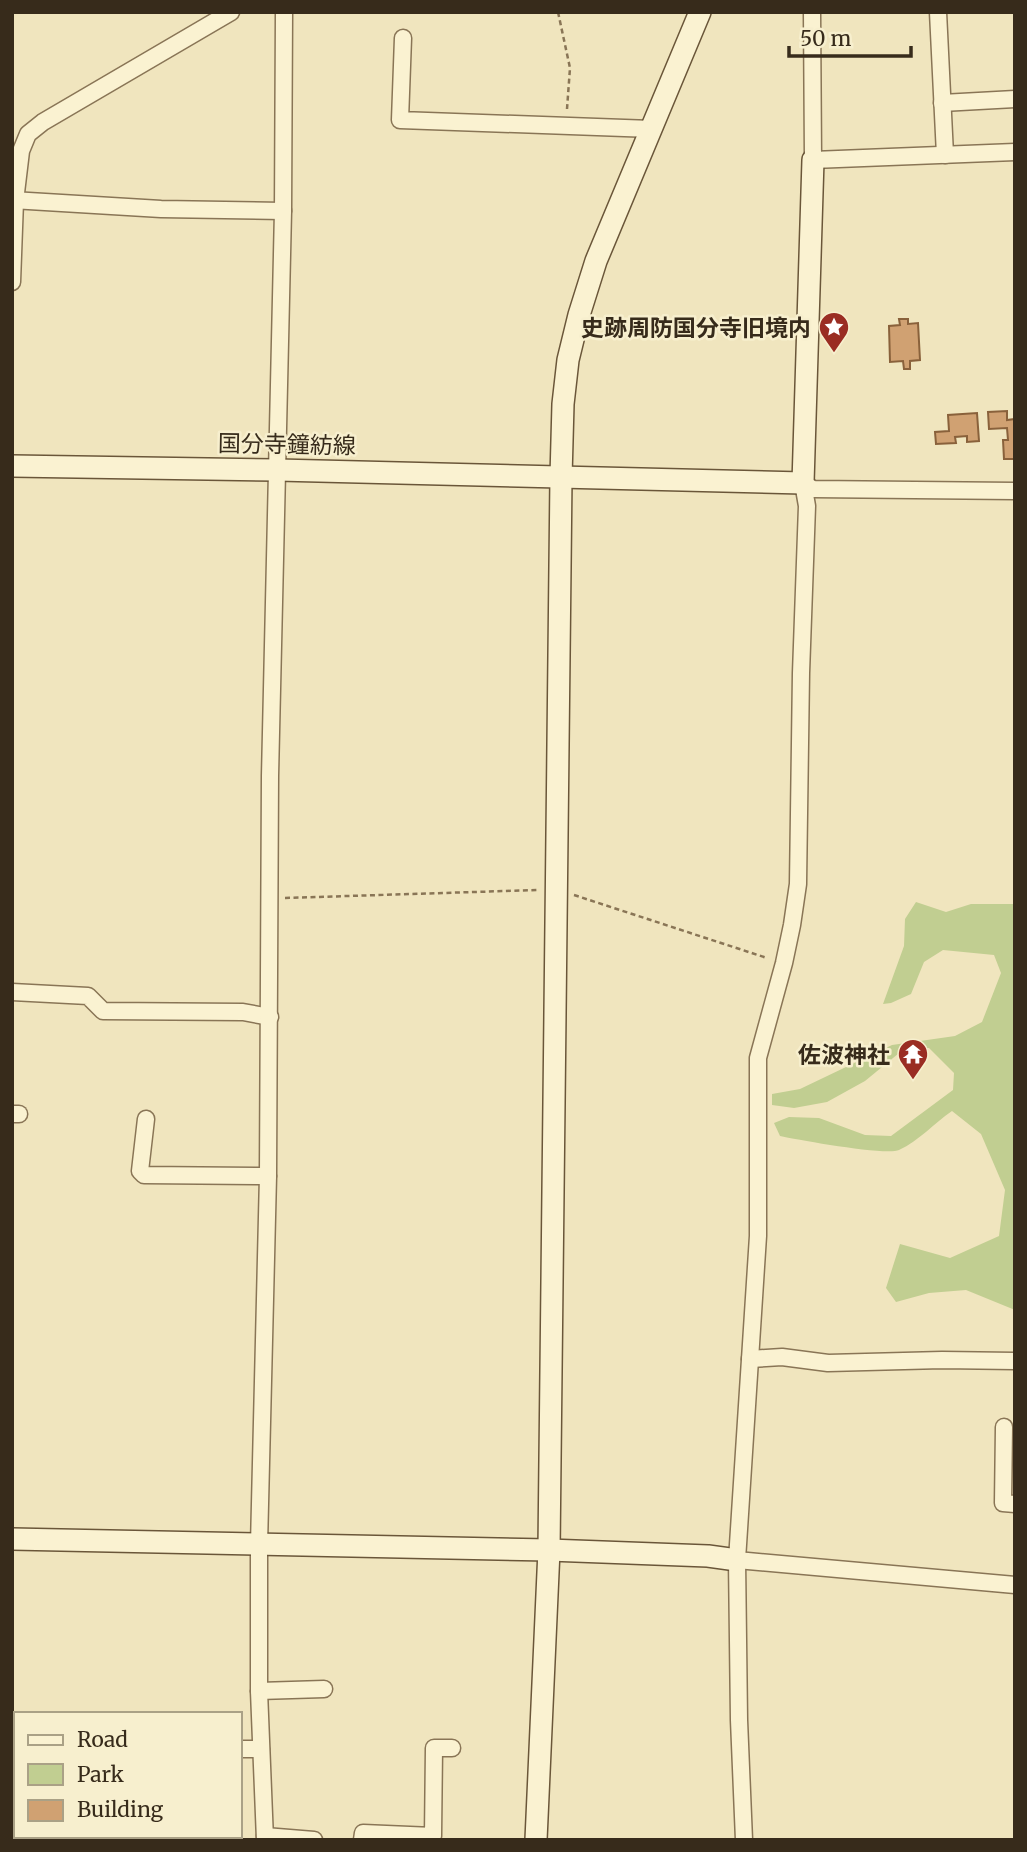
<svg xmlns="http://www.w3.org/2000/svg" width="1027" height="1852" font-family="Merriweather,'Noto Sans JP',serif">
  <rect width="100%" height="100%" fill="#f0e5be"/>
  <path fill="#c1ce91" d="M916 902 946 912 971 904H1015V1310L966 1290 929 1293 896 1302 886 1288 900 1244 950 1258 999 1236 1005 1190 981 1134 952 1111C934 1123 919 1141 899 1150 887 1156 799 1140 780 1136L774 1123 789 1117 819 1118 865 1135 891 1136 953 1090 954 1073 929 1048 904 1049 865 1081 827 1102 794 1108 772 1105V1094L800 1089 892 1045 955 1036 982 1022 1001 973 994 955 943 950 924 962 911 994 891 1003 883 1004 904 946 905 919Z"/>
  <g fill="#d0a172" stroke="#89613b" stroke-width="2">
    <polygon points="899,319 908,319 908,324 918,323 920,360 910,361 910,369 904,369 903,361 890,362 889,326 900,325"/>
    <polygon points="1007,411 1007,420 1015,419 1015,459 1004,459 1003,440 1008,440 1007,428 989,429 988,412"/>
    <polygon points="977,413 979,441 967,442 967,436 955,437 956,443 936,444 935,432 949,431 948,415"/>
  </g>
  <g fill="none" stroke-linecap="round" stroke-linejoin="round">
    <g stroke="#897556" stroke-width="19">
      <g id="street">
        <polyline points="812,12 813,160 1015,152"/>
        <polyline points="938,12 945,155"/>
        <polyline points="403,38 400,120 652,129"/>
        <polyline points="942,103 1015,99"/>
        <polyline points="12,200 161,209 283,211"/>
        <polyline points="12,282 15,201 21,151 28,134 43,122 231,12"/>
        <polyline points="803,483 813,489 1015,491"/>
        <polyline points="12,992 88,996 103,1011 243,1012 270,1017"/>
        <polyline points="12,1114 19,1114"/>
        <polyline points="146,1119 140,1171 144,1175 268,1176"/>
        <polyline points="750,1359 782,1357 828,1363 942,1360 1015,1361"/>
        <polyline points="1004,1427 1003,1503 1015,1504"/>
        <polyline points="737,1560 1015,1585"/>
        <polyline points="259,1691 324,1689"/>
        <polyline points="240,1749 261,1749"/>
        <polyline points="265,1836 314,1840"/>
        <polyline points="265,1840 259,1691 259,1545 268,1176 270,776 283,211 284,12"/>
        <polyline points="362,1840 363,1833 433,1836 434,1748 452,1748"/>
        <polyline points="744,1840 739,1720 737,1560 758,1236 758,1058 784,963 792,925 798,884 801,673 807,506 803,483"/>
      </g>
    </g>
    <g stroke="#6a5639" stroke-width="24">
      <g id="secondary">
        <polyline points="12,466 278,470 803,483 813,160"/>
        <polyline points="12,1539 549,1550 708,1556 737,1560"/>
        <polyline points="536,1840 549,1550 561,477 563,404 568,360 579,315 596,261 700,12"/>
      </g>
    </g>
    <g stroke="#897556" stroke-width="2.5" stroke-dasharray="5 3.5" stroke-linecap="butt">
      <polyline points="558,12 570,68 567,109"/>
      <polyline points="574,895 767,958"/>
      <polyline points="285,898 537,890"/>
    </g>
    <use href="#street" stroke="#faf2d1" stroke-width="16"/>
    <use href="#secondary" stroke="#faf2d1" stroke-width="21"/>
  </g>
  <defs>
    <g id="sight-pin" transform="scale(1.575)"><path d="M0 17L-7.5 6A9.5 9.5 0 1 1 7.5 6Z" fill="#9a2d23" stroke="#f7efce"/><path d="M0-6L1.8-2.2L6-1.7L2.9 1.2L3.7 5.4L0 3.3L-3.7 5.4L-2.9 1.2L-6-1.7L-1.8-2.2Z" fill="#fff"/></g>
    <g id="temple-pin" transform="scale(1.575)"><path d="M0 17L-7.5 6A9.5 9.5 0 1 1 7.5 6Z" fill="#9a2d23" stroke="#f7efce"/><path d="M0-6L5-2H3V0L6.5 2.5H4V6H1.5V3h-3V6H-4V2.5H-6.5L-3 0V-2H-5Z" fill="#fff"/></g>
  </defs>
  <g fill-rule="evenodd">
    <use href="#sight-pin" x="834" y="327"/>
    <use href="#temple-pin" x="913" y="1054"/>
  </g>
  <g text-anchor="middle" dominant-baseline="central" stroke-width="5" stroke-linejoin="round" paint-order="stroke">
    <g font-size="23" font-weight="bold" fill="#372b1b" stroke="#f7efce" text-anchor="end">
      <text x="811" y="327">史跡周防国分寺旧境内</text>
      <text x="890" y="1054">佐波神社</text>
    </g>
    <g font-size="23" fill="#372b1b" stroke="#f7efce">
      <text transform="translate(287 444) rotate(1)">国分寺鐘紡線</text>
    </g>
  </g>
  <rect width="1027" height="1852" fill="none" stroke="#372b1b" stroke-width="28"/>
  <rect x="14" y="1712" width="228" height="126" fill="#f7efce" stroke="#aaa186" stroke-width="2"/>
  <rect x="28" y="1735" width="35" height="10" fill="#faf2d1" stroke="#aaa186" stroke-width="2"/>
  <text x="77" y="1747" font-size="21" fill="#372b1b">Road</text>
  <rect x="28" y="1764" width="35" height="21" fill="#c1ce91" stroke="#aaa186" stroke-width="2"/>
  <text x="77" y="1782" font-size="21" fill="#372b1b">Park</text>
  <rect x="28" y="1800" width="35" height="21" fill="#d0a172" stroke="#aaa186" stroke-width="2"/>
  <text x="77" y="1817" font-size="21" fill="#372b1b">Building</text>
  <path d="M789 46v10h122v-10" fill="none" stroke="#372b1b" stroke-width="3.5"/>
  <text x="800" y="46" font-size="21" fill="#372b1b" stroke="#f7efce" stroke-width="5" paint-order="stroke">50 m</text>
</svg>
